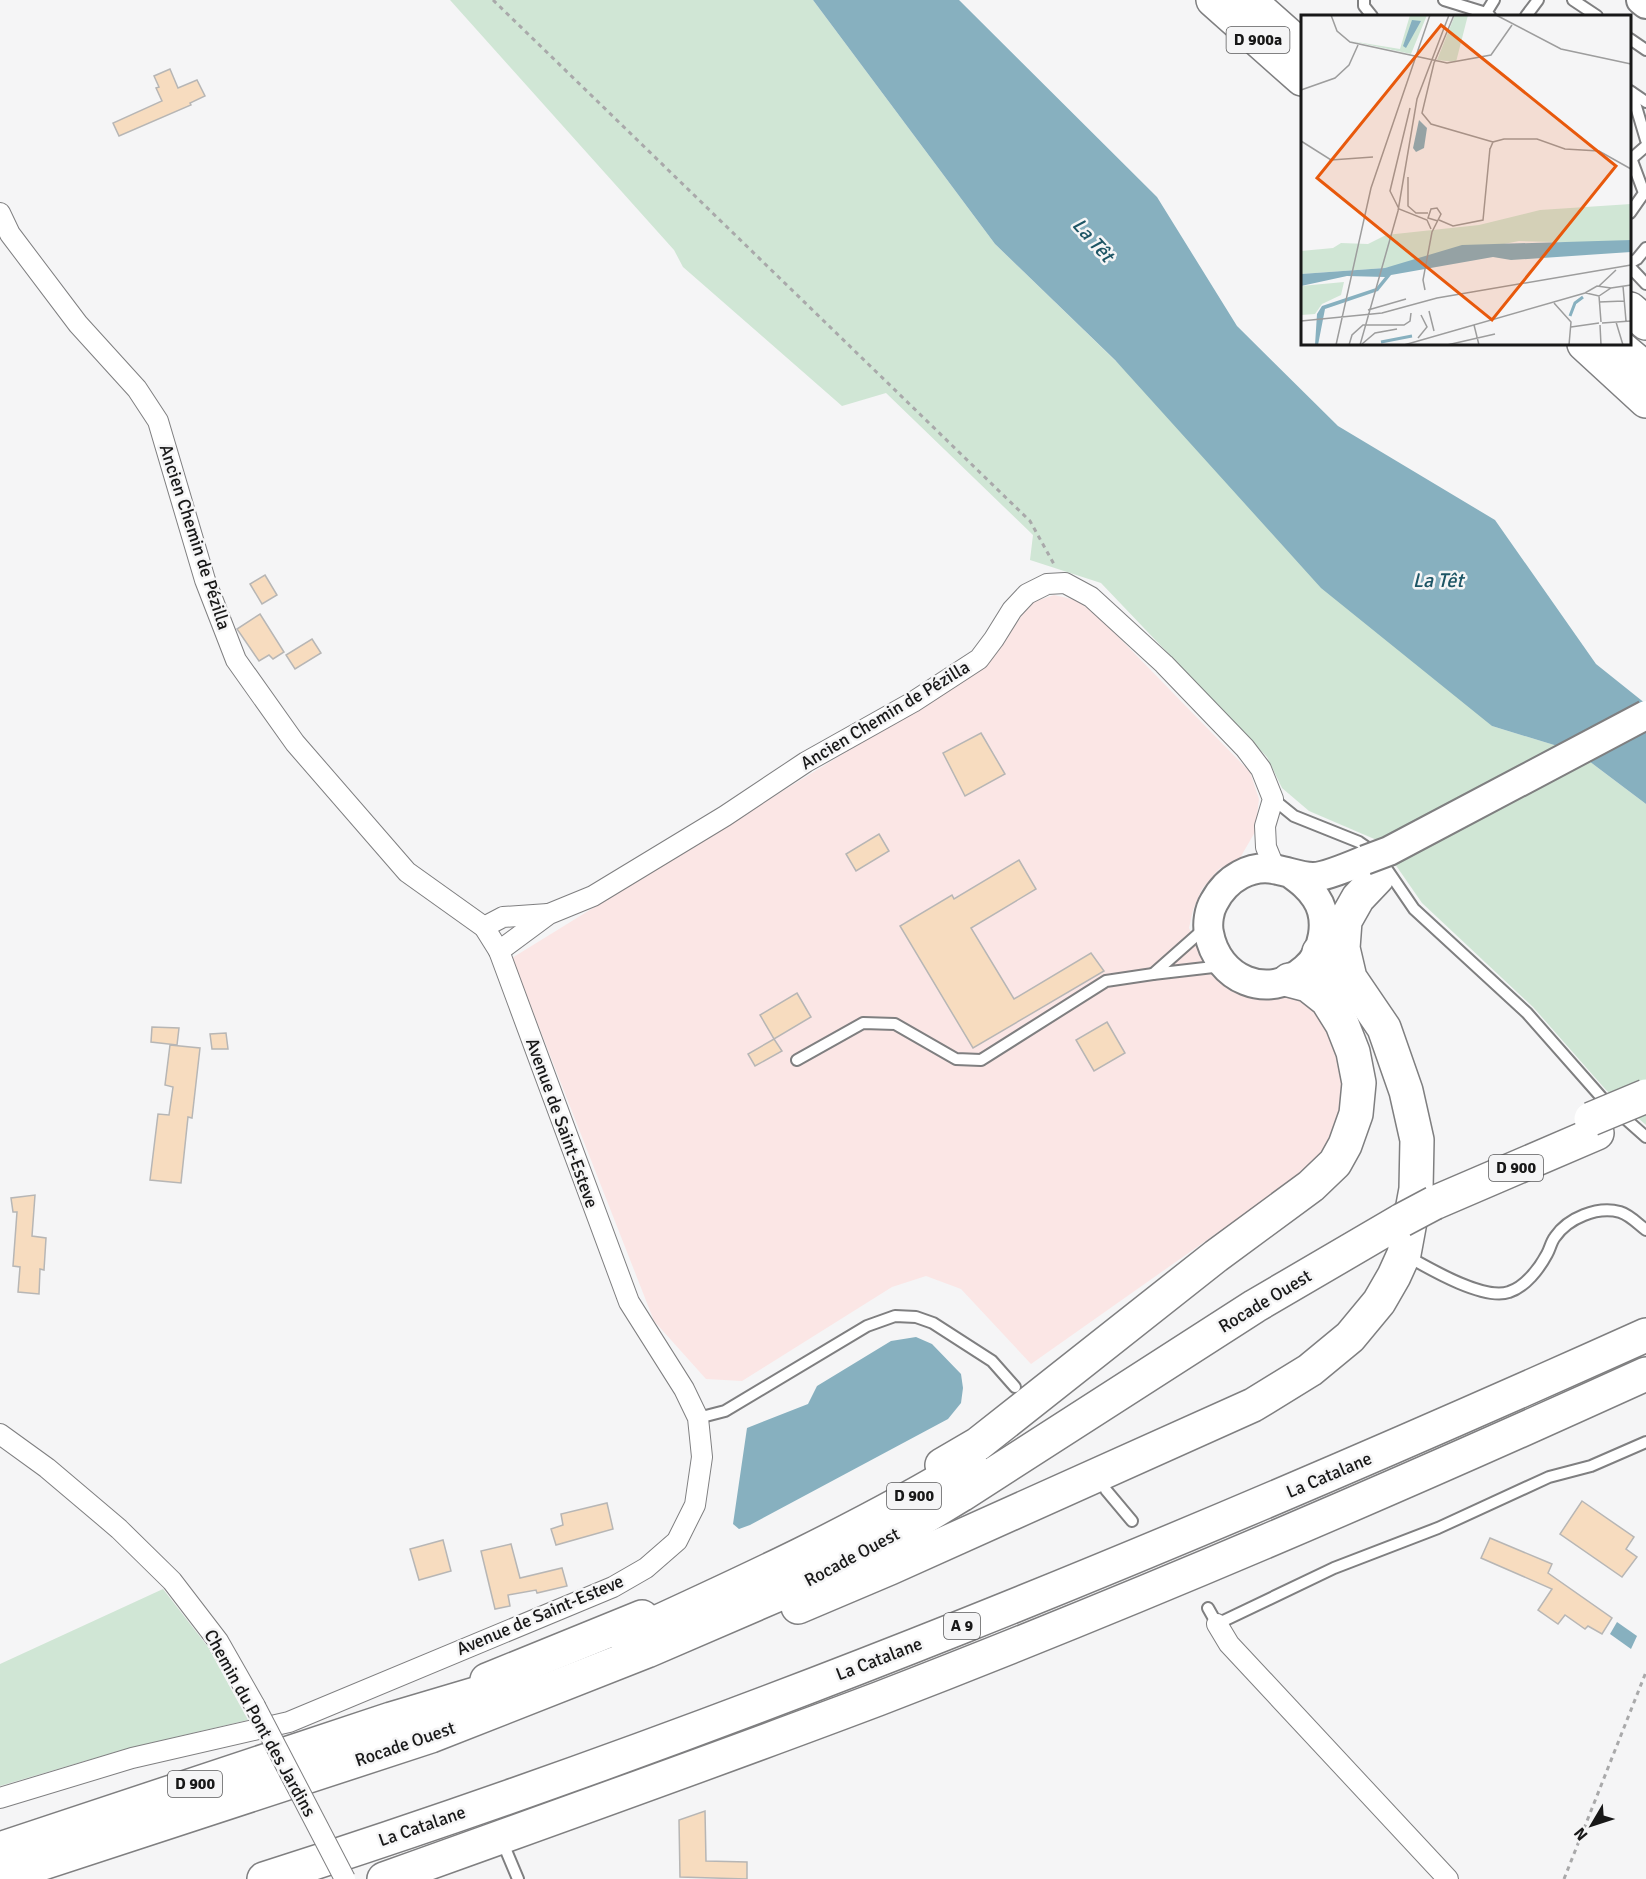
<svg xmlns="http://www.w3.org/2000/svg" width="1646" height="1879" font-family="Signika,sans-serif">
  <rect width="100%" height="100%" fill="#f5f5f6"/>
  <polygon fill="#fbe6e5" points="1054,595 1076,600 1097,615 1250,772 1259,799 1255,832 1240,858 1219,869 1202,889 1193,910 1189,928 1213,977 1254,998 1286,994 1310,997 1330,1019 1342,1062 1340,1117 1319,1161 1031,1364 961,1289 926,1276 892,1287 742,1381 706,1379 654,1321 512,958 966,678 1001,647 1030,603"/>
  <g fill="#d0e6d5">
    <polygon points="450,0 813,0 995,244 1492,726 1577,752 1646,804 1646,1125 1606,1090 1533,1007 1422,903 1379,841 1309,811 1282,788 1267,757 1101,583 1030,560 1033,535 886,393 842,406 683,267 674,250"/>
    <polygon points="163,1589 208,1647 248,1720 129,1748 0,1786 0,1664"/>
  </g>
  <g fill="#87b0bf">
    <polygon points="813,0 959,0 1157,197 1237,326 1338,426 1495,520 1596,664 1646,704 1646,804 1577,752 1492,726 1321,588 1115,360 995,244"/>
    <polygon points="916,1337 932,1344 961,1374 963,1388 961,1403 948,1419 750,1525 739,1529 733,1524 747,1428 808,1404 817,1386 891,1341"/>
    <polygon points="1617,1622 1637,1636 1631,1649 1610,1634"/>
  </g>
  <g fill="#f7dcbf" stroke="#b7b6b5" stroke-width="1.5">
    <polygon points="170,69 178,88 197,80 205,96 190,103 191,105 119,136 113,123 162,101 156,88 159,87 154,76"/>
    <polygon points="265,575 277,595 262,604 250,584"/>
    <polygon points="260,614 284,652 273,659 269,655 259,661 237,629"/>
    <polygon points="312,639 321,653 295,669 286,655"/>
    <polygon points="981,733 1005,774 965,796 943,753"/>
    <polygon points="879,834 889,851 856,871 846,854"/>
    <polygon points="1019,860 1036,889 971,928 1014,999 1091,953 1104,971 973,1048 900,926 952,895 954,899"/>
    <polygon points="797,993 811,1017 774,1039 760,1015"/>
    <polygon points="1107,1022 1125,1053 1094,1071 1076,1040"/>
    <polygon points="152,1027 179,1028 177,1045 151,1042"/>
    <polygon points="226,1033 228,1049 212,1049 210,1034"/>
    <polygon points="774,1039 782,1051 755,1066 748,1054"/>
    <polygon points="170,1045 200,1048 192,1118 188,1117 181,1183 150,1180 158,1114 169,1115 173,1087 165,1085"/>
    <polygon points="35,1195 32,1236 46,1238 44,1270 40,1269 39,1294 18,1292 20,1267 13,1266 17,1212 13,1212 11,1198"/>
    <polygon points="1582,1501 1634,1537 1626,1549 1637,1557 1622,1577 1560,1534"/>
    <polygon points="607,1503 613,1529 556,1545 551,1529 563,1525 561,1514"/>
    <polygon points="1490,1538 1552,1564 1548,1573 1612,1618 1602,1634 1588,1626 1585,1629 1565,1615 1558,1624 1538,1610 1552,1589 1481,1558"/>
    <polygon points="443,1540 451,1571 419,1580 410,1549"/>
    <polygon points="511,1544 520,1578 562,1568 567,1586 537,1593 536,1590 508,1595 510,1606 495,1609 481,1551"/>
    <polygon points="705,1811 706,1861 747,1862 747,1879 680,1877 679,1820"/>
  </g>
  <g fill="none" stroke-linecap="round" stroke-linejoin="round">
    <g stroke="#7f7f80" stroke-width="14">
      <g id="lane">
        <polyline points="1364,0 1364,6 1372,16"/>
        <polyline points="1444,0 1486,13"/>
        <polyline points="1573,0 1597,16"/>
        <polyline points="1490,16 1486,13 1494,0"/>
        <polyline points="1526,16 1538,0"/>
        <polyline points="1630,39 1646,50"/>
        <polyline points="1630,91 1646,102"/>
        <polyline points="1632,93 1646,140"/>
        <polyline points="1630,160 1646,146"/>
        <polyline points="1630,213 1644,193 1631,158"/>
        <polyline points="1630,263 1637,259 1646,248"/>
        <polyline points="1630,267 1646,284"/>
        <polyline points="1273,799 1294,816 1359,842 1375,853"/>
        <polyline points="1386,868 1414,909 1527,1013 1602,1098 1646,1137"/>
        <polyline points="1205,928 1153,974 1222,966"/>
        <polyline points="797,1060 863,1023 895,1024 956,1059 981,1060 1106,981 1153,974"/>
        <path d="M1407 1256C1428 1268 1484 1301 1509 1292 1525 1287 1539 1269 1547 1254 1550 1249 1551 1242 1555 1237 1568 1218 1597 1206 1620 1212 1630 1215 1638 1224 1646 1230"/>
        <polyline points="698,1418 725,1411 867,1326 895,1316 916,1317 933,1323 992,1361 1015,1387"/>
        <polyline points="1106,1490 1132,1521"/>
        <polyline points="1208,1608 1217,1624 1334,1568 1438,1528 1549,1477 1591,1466 1646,1442"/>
        <polyline points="502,1841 518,1879"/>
      </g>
    </g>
    <g stroke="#7f7f80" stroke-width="22">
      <g id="street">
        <polyline points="0,213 10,234 78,324 137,389 158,421 205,580 236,660 295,743 407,872 484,927 499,951 629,1302 684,1389 698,1418 702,1457 695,1505 677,1541 646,1568 613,1587 289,1722 132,1758 0,1798"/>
        <polyline points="484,927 503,917 548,914"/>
        <polyline points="499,951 549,914 593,896 725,816 806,762 913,702 979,659 994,639 1012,610 1027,594 1047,584 1065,583 1091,597 1164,664 1245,748 1261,769 1273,799 1265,826 1266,847 1275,869"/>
        <polyline points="0,1434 47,1468 119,1529 172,1581 218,1641 255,1706"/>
        <polyline points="1217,1624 1229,1644 1448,1879"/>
      </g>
    </g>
    <g stroke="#7f7f80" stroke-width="32">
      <g id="secondary">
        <polyline points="1641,0 1646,4"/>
        <path d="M1290 873C1301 881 1309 887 1316 898 1330 919 1324 953 1305 969 1268 1002 1217 979 1209 933 1207 924 1209 910 1214 902 1226 879 1251 863 1278 870 1289 872 1301 877 1313 877 1325 877 1353 865 1365 860"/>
      </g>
    </g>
    <g stroke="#7f7f80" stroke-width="36">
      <g id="highway">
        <polyline points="1213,0 1302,79"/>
        <polyline points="1249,0 1302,47"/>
        <polyline points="1630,309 1646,323"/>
        <polyline points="1584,344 1646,401"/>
        <polyline points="1616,344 1646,369"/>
        <polyline points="1319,952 1324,962 1347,995"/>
        <polyline points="1434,1203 1597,1133"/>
        <polyline points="942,1465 978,1444 1216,1256 1311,1186 1335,1163 1345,1145 1356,1114 1359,1083 1353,1052 1342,1024 1327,1000 1308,985 1289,980"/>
        <polyline points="798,1607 890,1568 1253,1405 1310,1370 1350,1337 1379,1302 1394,1276 1404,1254 1416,1189 1417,1140 1406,1091 1384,1028 1350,978 1343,948 1345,921 1358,898 1377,878"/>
        <path d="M625 1637C743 1583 859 1530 970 1463"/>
        <polyline points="487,1680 642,1617"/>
        <polyline points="0,1849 391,1719 482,1692 513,1681"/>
        <polyline points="0,1877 431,1736 647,1651 800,1585 913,1524 961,1495 1255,1306 1402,1220"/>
        <path d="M264 1879C736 1728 1194 1538 1646 1335"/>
        <path d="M384 1879C549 1820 714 1761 878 1699 1137 1599 1393 1489 1646 1374"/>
      </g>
    </g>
    <g stroke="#a9a9aa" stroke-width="3" stroke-dasharray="4.5 4.5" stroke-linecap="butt">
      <polyline points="493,0 1030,521 1055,566"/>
      <polyline points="1564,1879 1646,1672"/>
    </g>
    <use href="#lane" stroke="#fff" stroke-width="10"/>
    <use href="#street" stroke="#fff" stroke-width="20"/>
    <use href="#secondary" stroke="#fff" stroke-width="28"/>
    <use href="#highway" stroke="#fff" stroke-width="33"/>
    <g stroke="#7f7f80" stroke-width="22" stroke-linecap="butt">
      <polyline id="street-bridge" points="255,1706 345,1879"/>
    </g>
    <g stroke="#7f7f80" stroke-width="32" stroke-linecap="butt">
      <polyline id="secondary-bridge" points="1365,860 1389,851 1646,715"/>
    </g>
    <g stroke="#7f7f80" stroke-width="36" stroke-linecap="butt">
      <g id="highway-bridge">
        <polyline points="1591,1119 1646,1096"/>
        <polyline points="1402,1220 1434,1203"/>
      </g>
    </g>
    <use href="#street-bridge" stroke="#fff" stroke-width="20"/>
    <use href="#secondary-bridge" stroke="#fff" stroke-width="28"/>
    <use href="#highway-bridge" stroke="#fff" stroke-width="33"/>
  </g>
  <g text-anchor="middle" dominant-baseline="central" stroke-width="5" stroke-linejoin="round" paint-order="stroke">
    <g fill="#f5f5f6" stroke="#5a5a5b" stroke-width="1.5">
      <rect x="1226.5" y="27" width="63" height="26" rx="4.5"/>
      <rect x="1489" y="1155" width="54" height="26" rx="4.5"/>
      <rect x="887" y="1483" width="54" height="26" rx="4.5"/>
      <rect x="944" y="1613" width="36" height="26" rx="4.5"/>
      <rect x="168" y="1771" width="54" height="26" rx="4.5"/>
    </g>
    <g font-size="16" font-weight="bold" fill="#181818">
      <text x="1258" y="40">D 900a</text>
      <text x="1516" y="1168">D 900</text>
      <text x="914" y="1496">D 900</text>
      <text x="962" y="1626">A 9</text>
      <text x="195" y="1784">D 900</text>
    </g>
    <g font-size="18" fill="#181818" stroke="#f5f5f6">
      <text transform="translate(195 537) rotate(72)">Ancien Chemin de Pézilla</text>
      <text transform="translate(885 715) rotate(-31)">Ancien Chemin de Pézilla</text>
      <text transform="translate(562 1123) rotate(70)">Avenue de Saint-Esteve</text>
      <text transform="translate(1265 1301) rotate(-31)">Rocade Ouest</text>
      <text transform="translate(1329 1475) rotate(-23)">La Catalane</text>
      <text transform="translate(852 1557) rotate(-28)">Rocade Ouest</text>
      <text transform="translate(540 1615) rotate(-23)">Avenue de Saint-Esteve</text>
      <text transform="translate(879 1659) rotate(-21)">La Catalane</text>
      <text transform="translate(260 1723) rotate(61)">Chemin du Pont des Jardins</text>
      <text transform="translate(405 1744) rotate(-19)">Rocade Ouest</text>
      <text transform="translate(422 1826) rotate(-19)">La Catalane</text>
    </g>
    <g font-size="20" font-style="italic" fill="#1d5565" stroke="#f5f5f6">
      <text transform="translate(1093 240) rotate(48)">La Têt</text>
      <text x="1438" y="580">La Têt</text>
    </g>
  </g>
  <g transform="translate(1301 15)">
    <rect width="330" height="330" fill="#f5f5f6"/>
    <path d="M109 0H126L110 39 50 26 99 34ZM154 0H167L155 47 136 45ZM330 189V225L294 228 218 226 84 253 0 259V236L32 233 40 228 67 229 85 220 178 210 239 195ZM43 267 40 280 21 289 14 299 0 300V271Z" fill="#d0e6d5"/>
    <path d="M111 5 120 6 105 33 102 31ZM118 105 126 113 123 133 115 137 112 133ZM330 225V237L210 245 192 242 90 260 77 276 24 294 17 330H14L16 299 21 291 75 273 84 262 46 261 0 271V259L84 253 161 230Z" fill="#87b0bf"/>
    <path fill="none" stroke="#87b0bf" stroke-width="3" d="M269 301 274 288 282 282M80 327 111 321"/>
    <path fill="none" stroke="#9d9d9d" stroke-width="1.5" d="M30 0 36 16 49 27 146 48 190 40 211 10M153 0 133 48 121 98 130 109 192 127M195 0 260 34 330 49M0 75 34 63 48 50 57 30M109 93 89 176 98 194 126 205 130 214M0 126 30 145 72 142M189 134 192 127 203 124H236L264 134 298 136 330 154M107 162V191L115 198H127M138 205 152 211 182 205 189 133M298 271 315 255M322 271 325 306M124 275 122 265 131 217 140 199 136 193 130 194 127 203 137 206M285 278 298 281 310 273 330 270M298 281 300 307M298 287 323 286M253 288 270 307 268 330M67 295 105 284M128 296 133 316M0 306 81 298 136 283 330 250M315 307 322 330M301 308 330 306M173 310 178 330M299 310 300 330M270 312 298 308M117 323 126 312 120 300M61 329 74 318 96 314M35 330 70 173 129 0M48 330 51 320 62 310H103L109 306 110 298M59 330 97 196 116 84 148 0M103 330 284 278 296 271 310 273M146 330 194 319"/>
    <path fill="#e8590c" fill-opacity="0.15" stroke="#e8590c" stroke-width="3" d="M140 10 315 151 191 305 16 163Z"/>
    <rect width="330" height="330" fill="none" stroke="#181818" stroke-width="3"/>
  </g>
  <g transform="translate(1592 1825) rotate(231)" stroke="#f5f5f6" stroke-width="4.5" paint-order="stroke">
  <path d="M0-4.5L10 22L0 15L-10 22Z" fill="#181818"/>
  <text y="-9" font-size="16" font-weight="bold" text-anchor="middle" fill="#181818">N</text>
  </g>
</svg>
